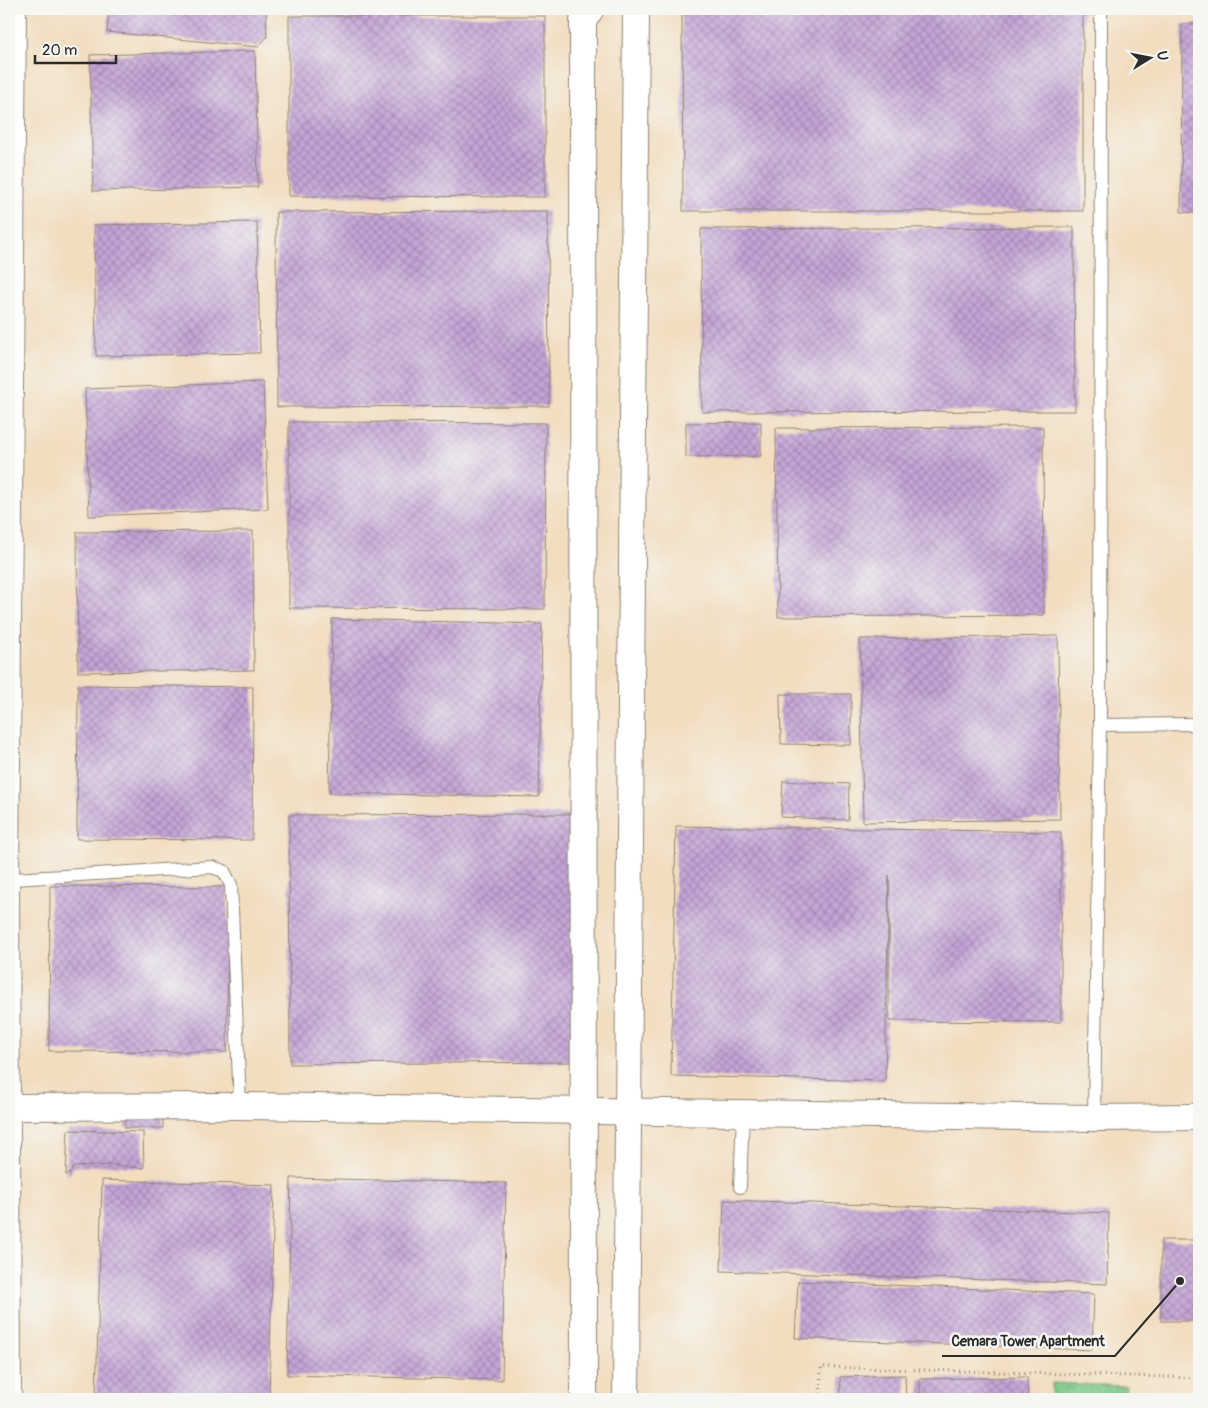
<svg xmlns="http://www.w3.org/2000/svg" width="1208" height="1408" font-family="Pangolin,sans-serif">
  <defs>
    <pattern id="park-crowns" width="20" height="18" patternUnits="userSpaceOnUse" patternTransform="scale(1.25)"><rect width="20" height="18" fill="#7ac887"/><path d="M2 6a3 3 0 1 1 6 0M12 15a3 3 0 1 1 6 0" fill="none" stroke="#64a36f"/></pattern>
    <pattern id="building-cross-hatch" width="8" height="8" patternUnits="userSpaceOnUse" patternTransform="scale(1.25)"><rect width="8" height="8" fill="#c5a5d7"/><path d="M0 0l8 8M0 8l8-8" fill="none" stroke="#a087af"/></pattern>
  </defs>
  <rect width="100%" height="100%" fill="#f6f6f2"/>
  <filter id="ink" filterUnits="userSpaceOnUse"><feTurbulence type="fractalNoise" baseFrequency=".02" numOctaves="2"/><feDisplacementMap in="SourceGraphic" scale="10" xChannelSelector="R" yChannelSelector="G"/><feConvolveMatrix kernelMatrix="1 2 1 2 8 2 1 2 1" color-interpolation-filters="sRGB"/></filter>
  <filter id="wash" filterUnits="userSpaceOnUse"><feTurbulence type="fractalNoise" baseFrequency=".0096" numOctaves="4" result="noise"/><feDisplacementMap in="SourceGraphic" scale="20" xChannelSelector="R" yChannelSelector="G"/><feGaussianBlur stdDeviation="1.12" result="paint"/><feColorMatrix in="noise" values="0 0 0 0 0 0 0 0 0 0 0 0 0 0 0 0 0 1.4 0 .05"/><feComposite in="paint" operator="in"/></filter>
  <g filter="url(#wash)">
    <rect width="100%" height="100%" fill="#f2ddbf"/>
    <polygon fill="url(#park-crowns)" stroke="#527a59" points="1052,1383 1126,1386 1125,1399 1052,1399"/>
    <g id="blocks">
      <g fill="url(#building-cross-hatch)">
        <polygon points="109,9 266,9 267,37 258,47 107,32"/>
        <polygon points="682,9 1083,9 1083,211 683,211"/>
        <polygon points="289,16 545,16 545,197 289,196"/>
        <polygon points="1182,24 1199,24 1199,213 1181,212"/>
        <polygon points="255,51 258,187 93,191 90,55"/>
        <polygon points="548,211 549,406 277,407 276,212"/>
        <polygon points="257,222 260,353 96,356 94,225"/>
        <polygon points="1074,227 1075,411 702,412 701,229"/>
        <rect x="1197" y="227" width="2" height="176"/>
        <polygon points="263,382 268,509 89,516 85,389"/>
        <polygon points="289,422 546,423 545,609 289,608"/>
        <polygon points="761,422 761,456 686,457 686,423"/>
        <polygon points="1043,427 1044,615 778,617 776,428"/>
        <polygon points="253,531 254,670 78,672 77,532"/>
        <polygon points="332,619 542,624 539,797 329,793"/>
        <polygon points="1058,636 1060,819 863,822 860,639"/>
        <polygon points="78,685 253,687 252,840 77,839"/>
        <polygon points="780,694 851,694 851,745 781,744"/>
        <polygon points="783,781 849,784 848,820 781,817"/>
        <polygon points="576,814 578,1062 290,1064 289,815"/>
        <polygon points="676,826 1061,832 1061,1022 889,1021 889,875 885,1081 671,1076"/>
        <polygon points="50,886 228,887 227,1052 49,1051"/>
        <rect x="125" y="1116" width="38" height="12"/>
        <polygon points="68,1130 143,1132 144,1168 110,1165 74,1167 70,1174 66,1175"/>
        <polygon points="291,1178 506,1183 502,1380 287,1375"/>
        <polygon points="102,1180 274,1185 269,1399 96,1399"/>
        <polygon points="724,1200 1109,1213 1107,1284 721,1271"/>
        <rect x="1161" y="1240" width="38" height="81"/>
        <polygon points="798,1281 1094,1294 1092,1350 795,1338"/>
        <polygon points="905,1375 906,1399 841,1399 840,1377"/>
        <polygon points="1027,1377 1028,1399 920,1399 920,1379"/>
      </g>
    </g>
  </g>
  <g filter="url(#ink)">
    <use href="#blocks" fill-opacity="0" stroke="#8e8475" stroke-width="1"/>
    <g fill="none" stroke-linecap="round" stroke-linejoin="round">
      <g stroke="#8e8475" stroke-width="14">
        <g id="service">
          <polyline points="1100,725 1199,724"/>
          <polyline points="13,879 212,867 224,871 231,885 240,1106"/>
          <polyline points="1094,1118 1100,725 1101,9"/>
          <polyline points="740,1187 743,1114"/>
          <polyline points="15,1399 13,879 20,9"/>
        </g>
      </g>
      <g stroke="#8e8475" stroke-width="28">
        <g id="minor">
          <polyline points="9,1107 240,1106 1094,1118 1199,1117"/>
          <polyline points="584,1399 583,21 591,9"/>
          <polyline points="626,1399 636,9"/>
        </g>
      </g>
      <polyline stroke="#8e8475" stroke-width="3" stroke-dasharray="1 4" stroke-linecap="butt" points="820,1399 821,1367 1199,1378"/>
      <use href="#service" stroke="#fff" stroke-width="12"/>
      <use href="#minor" stroke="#fff" stroke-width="26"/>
    </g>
  </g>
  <path fill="none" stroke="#2b2b2b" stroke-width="2" d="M1180 1281L1115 1356H942"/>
  <circle fill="#2b2b2b" stroke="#f6f6f2" stroke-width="2" cx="1180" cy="1281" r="5"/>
  <g font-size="14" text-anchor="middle" font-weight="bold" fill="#2b2b2b" stroke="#f6f6f2" stroke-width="5" stroke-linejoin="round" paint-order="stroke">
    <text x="1028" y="1346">Cemara Tower Apartment</text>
  </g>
  <rect width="1208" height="1408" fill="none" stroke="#f6f6f2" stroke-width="30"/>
  <g transform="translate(1150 58) rotate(80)" stroke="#f6f6f2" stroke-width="4" paint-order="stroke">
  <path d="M0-4L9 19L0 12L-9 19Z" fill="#2b2b2b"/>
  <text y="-8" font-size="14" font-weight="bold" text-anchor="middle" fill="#2b2b2b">U</text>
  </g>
  <path d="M35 55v8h81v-8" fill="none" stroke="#2b2b2b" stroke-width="2.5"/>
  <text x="42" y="55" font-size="15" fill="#2b2b2b" stroke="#f6f6f2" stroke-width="4" paint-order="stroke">20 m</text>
</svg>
